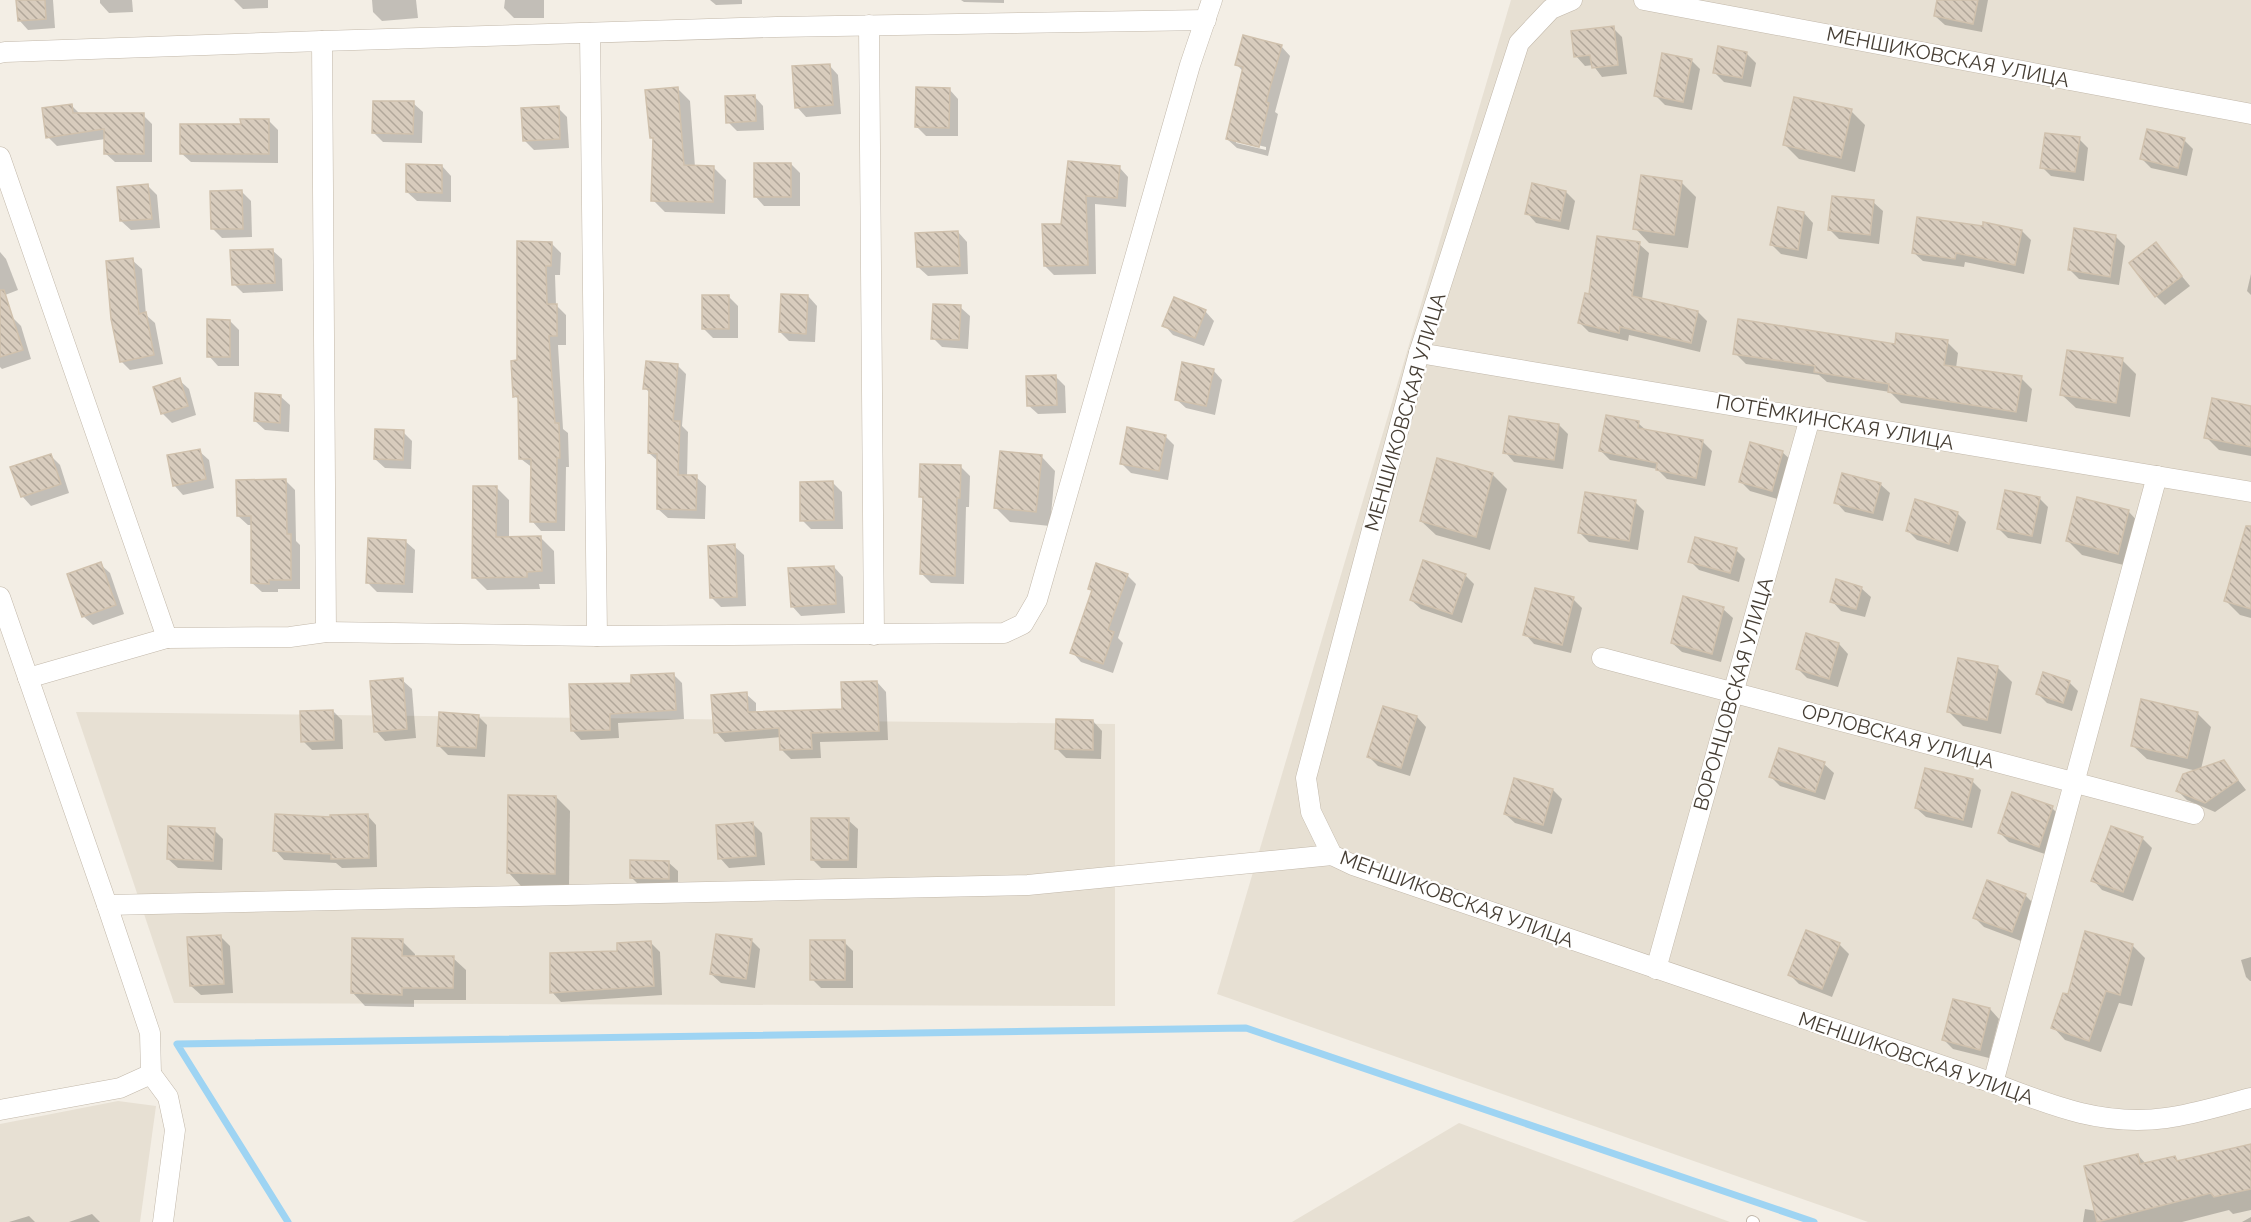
<svg xmlns="http://www.w3.org/2000/svg" width="2251" height="1222" font-family="Raleway,sans-serif">
  <defs>
    <pattern id="building-back-hatch" width="6" height="6" patternUnits="userSpaceOnUse" patternTransform="scale(1.5)"><rect width="6" height="6" fill="#d8ccbd"/><path d="M-1 5l2 2M0 0l6 6M5-1l2 2" fill="none" stroke="#b1a79a"/></pattern>
  </defs>
  <rect width="100%" height="100%" fill="#f3eee5"/>
  <g fill="#e7e0d3">
    <polygon points="1511,0 2251,0 2251,1222 1868,1222 1217,994"/>
    <polygon points="76,712 1115,724 1115,1006 174,1003"/>
    <polygon points="118,1101 156,1106 140,1222 0,1222 0,1124"/>
    <polygon points="1459,1123 1730,1222 1292,1222"/>
  </g>
  <g fill="#0003" fill-rule="evenodd">
    <polygon points="18,0 53,0 55,28 28,30 19,20"/>
    <polygon points="100,0 132,0 133,12 109,13 100,3"/>
    <polygon points="234,0 268,0 268,8 243,9"/>
    <polygon points="372,0 416,0 418,18 382,21 373,12"/>
    <polygon points="505,0 544,0 544,18 514,18 504,8"/>
    <polygon points="710,0 742,0 742,4 716,5"/>
    <polygon points="961,0 1004,0 1004,3 964,2"/>
    <polygon points="1938,0 1988,0 1982,32 1945,25 1935,16"/>
    <polygon points="1613,28 1622,37 1627,74 1602,77 1593,65 1585,66 1576,56"/>
    <path d="M1281 46 1290 56 1275 112 1278 114 1268 156 1237 148 1227 139 1243 71 1237 65ZM1236 140 1266 147V150L1236 143Z"/>
    <polygon points="1746,53 1756,63 1751,87 1724,82 1714,72"/>
    <polygon points="1691,60 1700,69 1692,110 1665,105 1655,95"/>
    <polygon points="829,65 838,75 841,114 806,117 797,107"/>
    <polygon points="677,88 690,101 695,167 713,167 726,180 725,214 665,212 653,200 655,141 651,137"/>
    <polygon points="949,89 958,99 958,136 926,136 917,127"/>
    <polygon points="754,96 763,106 764,130 737,131 728,122"/>
    <polygon points="413,103 423,112 422,143 383,142 374,133"/>
    <polygon points="71,105 81,115 143,115 152,124 152,162 115,162 105,153 105,139 57,146 48,137"/>
    <polygon points="558,108 567,117 569,148 534,150 524,140"/>
    <polygon points="1851,111 1865,125 1855,172 1799,159 1785,145"/>
    <polygon points="269,121 278,130 278,163 191,162 181,153 242,125"/>
    <polygon points="2079,139 2088,148 2084,181 2051,176 2042,167"/>
    <polygon points="2184,140 2193,149 2187,176 2151,168 2141,158"/>
    <polygon points="1069,163 1119,167 1128,177 1126,207 1095,204 1096,274 1054,275 1045,266 1063,225"/>
    <polygon points="791,164 800,173 800,206 764,206 755,196"/>
    <polygon points="442,166 451,176 451,202 417,201 407,192"/>
    <polygon points="1681,182 1696,197 1688,248 1649,243 1635,228"/>
    <polygon points="148,186 157,195 160,228 131,230 121,221"/>
    <polygon points="242,192 251,201 252,237 222,238 213,229"/>
    <polygon points="1566,192 1575,201 1569,230 1536,223 1527,213"/>
    <polygon points="1873,202 1883,211 1879,244 1839,239 1829,229"/>
    <polygon points="1804,213 1813,223 1807,259 1781,254 1772,245"/>
    <polygon points="2022,231 2031,240 2024,274 1965,262 1964,267 1923,261 1913,252"/>
    <polygon points="958,232 967,242 968,274 928,276 918,267"/>
    <polygon points="2116,237 2125,246 2119,285 2079,279 2069,269"/>
    <polygon points="552,244 561,253 560,275 555,275 556,305 566,315 566,345 558,345 563,429 568,433 569,467 566,467 565,531 541,531 532,521 533,468 521,459 520,401 515,396 519,362"/>
    <polygon points="1639,244 1649,253 1642,299 1698,312 1707,321 1700,352 1629,335 1628,341 1589,332 1579,322 1590,295"/>
    <polygon points="2155,244 2190,286 2165,305 2156,296"/>
    <polygon points="272,250 282,259 283,291 243,293 234,284"/>
    <polygon points="0,252 6,259 18,290 0,297"/>
    <polygon points="132,260 142,269 146,315 155,323 163,364 130,370 121,361"/>
    <polygon points="2251,274 2251,295 2247,291"/>
    <polygon points="808,296 817,306 815,342 789,341 780,332"/>
    <polygon points="729,297 738,306 738,338 713,338 703,328"/>
    <polygon points="960,307 970,316 968,349 942,347 933,338"/>
    <polygon points="1205,311 1214,321 1204,346 1173,335 1164,325"/>
    <polygon points="11,316 21,326 31,359 2,369 0,367 0,320"/>
    <polygon points="230,321 239,330 239,366 218,366 209,356"/>
    <polygon points="1947,342 1958,353 1956,368 2021,378 2032,389 2027,422 1901,403 1890,392 1827,382 1819,375 1746,364 1735,353 1896,346"/>
    <polygon points="2122,360 2136,374 2130,417 2076,408 2061,394"/>
    <polygon points="677,365 686,374 682,426 688,432 687,477 696,477 706,486 705,519 668,518 658,509 659,462 649,453 651,394 645,388"/>
    <polygon points="1213,370 1222,380 1215,415 1186,408 1176,399"/>
    <polygon points="1055,376 1065,386 1066,413 1038,414 1028,405"/>
    <polygon points="179,380 189,389 196,415 172,423 162,413"/>
    <polygon points="280,396 290,405 289,432 265,430 255,421"/>
    <polygon points="2251,407 2251,456 2219,450 2206,437"/>
    <polygon points="1638,423 1647,431 1703,442 1712,451 1705,486 1667,479 1657,469 1610,460 1601,451"/>
    <polygon points="1559,425 1568,434 1563,469 1514,462 1505,452"/>
    <polygon points="403,432 412,441 411,469 385,468 375,459"/>
    <polygon points="1165,436 1174,445 1168,480 1131,473 1121,463"/>
    <polygon points="199,451 209,460 214,488 183,495 174,485"/>
    <polygon points="1782,452 1792,461 1781,500 1750,491 1741,482"/>
    <polygon points="51,456 60,465 69,493 31,506 22,496"/>
    <polygon points="1041,456 1055,471 1050,526 1010,522 996,508"/>
    <polygon points="961,467 970,476 969,507 966,507 964,584 931,583 922,574 924,500 920,496"/>
    <polygon points="1492,474 1507,489 1490,550 1436,535 1421,521"/>
    <polygon points="286,481 295,490 296,541 300,545 300,589 278,589 278,592 262,592 252,583 253,525 248,525 238,516"/>
    <polygon points="833,483 842,492 843,529 811,529 802,520"/>
    <polygon points="1880,484 1890,493 1883,521 1845,512 1836,502"/>
    <polygon points="496,487 509,500 509,538 541,538 554,551 555,584 539,584 540,589 487,590 474,577"/>
    <polygon points="2039,498 2048,507 2041,544 2008,538 1999,529"/>
    <polygon points="1635,502 1644,511 1638,550 1589,542 1580,533"/>
    <polygon points="2128,511 2142,526 2132,567 2082,555 2068,541"/>
    <polygon points="1957,513 1966,522 1958,552 1917,540 1908,531"/>
    <polygon points="405,541 415,550 413,593 377,592 368,583"/>
    <polygon points="734,546 744,555 746,606 721,607 712,598"/>
    <polygon points="1736,550 1745,559 1739,582 1699,570 1690,561"/>
    <polygon points="2251,552 2251,618 2240,615 2226,601"/>
    <polygon points="100,564 110,573 124,614 93,625 83,616"/>
    <polygon points="834,567 843,577 845,613 801,616 792,606"/>
    <polygon points="1127,575 1136,584 1118,638 1123,643 1113,673 1081,662 1072,652 1093,592 1090,589"/>
    <polygon points="1465,575 1474,584 1462,623 1421,609 1411,600"/>
    <polygon points="1861,588 1871,597 1865,617 1841,611 1832,601"/>
    <polygon points="1573,599 1582,608 1571,653 1534,644 1525,634"/>
    <polygon points="1723,609 1733,618 1721,662 1682,652 1672,643"/>
    <polygon points="1807,635 1839,644 1848,654 1838,687 1807,678 1797,668"/>
    <polygon points="1997,667 2012,682 2001,734 1963,726 1949,712"/>
    <polygon points="673,674 682,683 684,719 618,723 619,738 581,740 572,730 633,684"/>
    <polygon points="402,680 412,689 416,738 385,741 376,731"/>
    <polygon points="877,682 886,692 888,740 820,742 821,758 791,759 782,750 781,737 725,742 716,732 746,694 756,703 756,713 843,710"/>
    <polygon points="2069,682 2078,691 2072,711 2047,703 2038,694"/>
    <polygon points="1384,707 1417,717 1426,727 1410,776 1378,766 1369,757"/>
    <polygon points="333,711 342,720 343,749 312,750 303,741"/>
    <polygon points="2197,713 2211,727 2201,769 2224,762 2246,790 2215,812 2187,800 2178,791 2197,771 2147,759 2132,745"/>
    <polygon points="478,716 487,725 485,757 448,755 438,745"/>
    <polygon points="1093,721 1102,731 1101,759 1066,758 1057,749"/>
    <polygon points="1824,764 1834,773 1825,800 1780,786 1771,777"/>
    <polygon points="1972,781 1981,790 1972,828 1926,817 1916,808"/>
    <polygon points="1553,790 1562,799 1552,834 1515,823 1505,814"/>
    <polygon points="556,797 570,811 569,887 522,887 508,872"/>
    <polygon points="2052,808 2061,817 2048,855 2009,842 2000,833"/>
    <polygon points="367,815 376,825 377,867 342,868 336,863 284,860 275,850 331,819"/>
    <polygon points="848,820 858,829 857,868 821,868 812,859"/>
    <polygon points="753,824 762,833 765,865 729,868 720,858"/>
    <polygon points="214,830 223,839 222,870 178,868 168,859"/>
    <polygon points="2142,838 2152,848 2133,901 2102,890 2093,880"/>
    <polygon points="668,862 678,871 678,887 641,887 632,878"/>
    <polygon points="2025,895 2035,905 2021,941 1984,927 1975,918"/>
    <polygon points="220,936 230,946 233,993 201,995 191,986"/>
    <polygon points="751,940 760,949 755,988 721,983 711,974"/>
    <polygon points="402,941 415,954 415,957 453,958 466,970 466,1000 414,1000 414,1007 365,1006 353,993"/>
    <polygon points="650,942 660,952 662,995 561,1002 552,992 619,953"/>
    <polygon points="844,942 853,951 853,988 821,988 812,979"/>
    <polygon points="1839,944 1849,954 1832,997 1799,984 1790,975"/>
    <polygon points="2132,945 2145,958 2132,1006 2119,1003 2101,1052 2065,1040 2053,1027 2069,996"/>
    <polygon points="2251,957 2251,981 2250,981 2246,977 2241,960"/>
    <polygon points="1990,1009 1999,1019 1989,1058 1953,1049 1944,1040"/>
    <polygon points="2251,1145 2251,1210 2233,1214 2229,1210 2182,1222 2083,1222 2085,1209 2096,1211 2138,1155 2146,1164 2175,1157 2179,1162"/>
    <polygon points="92,1214 100,1222 69,1222"/>
    <polygon points="29,1216 35,1222 9,1222"/>
    <polygon points="2251,1217 2251,1222 2242,1222"/>
  </g>
  <g fill="none" stroke-linecap="round" stroke-linejoin="round">
    <polyline stroke="#9ed4f3" stroke-width="7" points="288,1222 177,1044 1246,1028 1814,1222"/>
  </g>
  <g fill="url(#building-back-hatch)" stroke="#d0c1ad" stroke-width="1.5">
    <polygon points="16,0 45,0 46,19 18,21"/>
    <polygon points="1937,0 1978,0 1973,24 1934,16"/>
    <polygon points="1614,26 1618,65 1592,68 1590,55 1574,57 1571,31"/>
    <polygon points="1243,35 1282,45 1266,102 1269,103 1259,147 1226,139 1243,67 1235,65"/>
    <polygon points="1718,46 1747,52 1742,78 1713,73"/>
    <polygon points="1662,53 1692,59 1683,102 1654,96"/>
    <polygon points="830,64 833,105 795,108 792,66"/>
    <polygon points="678,87 684,165 714,166 713,202 651,201 653,138 650,138 645,90"/>
    <polygon points="916,87 950,88 949,128 915,127"/>
    <polygon points="755,95 756,121 726,123 725,96"/>
    <polygon points="1794,97 1852,109 1841,158 1783,145"/>
    <polygon points="373,101 414,101 413,134 372,133"/>
    <polygon points="72,104 73,113 144,113 144,154 104,154 104,129 46,138 42,108"/>
    <polygon points="559,106 560,139 523,141 521,108"/>
    <polygon points="240,119 269,119 269,154 180,154 180,124 241,124"/>
    <polygon points="2147,129 2185,138 2178,168 2140,159"/>
    <polygon points="2045,133 2080,137 2075,172 2040,168"/>
    <polygon points="1068,161 1120,166 1117,198 1086,196 1088,265 1044,266 1042,224 1061,224"/>
    <rect x="754" y="163" width="37" height="34"/>
    <polygon points="406,164 442,165 442,193 406,192"/>
    <polygon points="1641,175 1682,181 1674,235 1633,229"/>
    <polygon points="1532,183 1566,191 1560,221 1525,214"/>
    <polygon points="148,184 152,219 120,221 117,187"/>
    <polygon points="242,190 243,229 211,229 210,191"/>
    <polygon points="1832,196 1874,200 1870,235 1828,230"/>
    <polygon points="1778,207 1804,212 1798,250 1770,245"/>
    <polygon points="1917,217 1983,226 1983,222 2022,230 2015,265 1956,253 1955,259 1912,253"/>
    <polygon points="2074,228 2116,235 2110,277 2068,270"/>
    <polygon points="958,231 960,266 917,267 915,233"/>
    <polygon points="1597,236 1640,242 1632,296 1698,311 1691,343 1620,327 1619,333 1578,323 1585,293 1589,294"/>
    <polygon points="517,241 552,242 551,266 546,266 547,304 557,304 557,336 549,336 555,423 559,423 560,458 557,458 556,522 530,522 531,459 519,459 518,396 513,397 511,361 517,360"/>
    <polygon points="2156,242 2182,276 2155,297 2129,263"/>
    <polygon points="273,249 275,283 232,285 230,250"/>
    <polygon points="133,258 139,314 146,312 154,355 120,362 111,319 106,261"/>
    <polygon points="0,290 4,290 23,350 0,357"/>
    <polygon points="781,294 808,295 806,334 779,332"/>
    <rect x="702" y="295" width="27" height="34"/>
    <polygon points="1174,297 1206,310 1195,338 1162,326"/>
    <polygon points="933,304 961,305 959,340 931,339"/>
    <polygon points="207,319 230,320 230,357 207,357"/>
    <polygon points="1738,319 1895,344 1896,333 1948,340 1944,365 2022,376 2016,412 1888,392 1889,384 1814,372 1815,366 1733,354"/>
    <polygon points="2067,350 2123,358 2116,403 2060,395"/>
    <polygon points="646,361 678,364 673,421 680,421 678,475 697,475 696,510 657,509 657,454 648,453 649,389 643,389"/>
    <polygon points="1182,362 1214,369 1206,406 1175,400"/>
    <polygon points="1056,375 1057,405 1027,406 1026,376"/>
    <polygon points="180,378 188,406 161,414 153,387"/>
    <polygon points="255,393 281,395 280,423 254,421"/>
    <polygon points="2212,398 2251,406 2251,447 2204,438"/>
    <polygon points="1606,415 1639,421 1638,428 1703,440 1696,478 1656,470 1657,463 1599,451"/>
    <polygon points="1509,416 1559,424 1554,460 1503,453"/>
    <polygon points="1127,427 1166,435 1159,471 1120,464"/>
    <polygon points="375,429 404,430 403,460 374,459"/>
    <polygon points="1750,442 1783,451 1772,491 1739,482"/>
    <polygon points="200,449 206,479 173,486 167,455"/>
    <polygon points="1000,451 1042,455 1036,512 994,508"/>
    <polygon points="51,454 61,484 21,497 10,467"/>
    <polygon points="1437,458 1493,473 1476,537 1420,521"/>
    <polygon points="920,464 961,465 960,498 957,498 955,576 920,574 923,497 919,497"/>
    <polygon points="1842,473 1881,483 1873,513 1834,503"/>
    <polygon points="286,479 287,534 291,534 291,580 269,580 269,584 251,583 251,516 237,516 236,480"/>
    <polygon points="833,481 834,520 800,521 800,482"/>
    <polygon points="473,486 497,486 496,537 541,536 542,571 527,572 527,577 472,578"/>
    <polygon points="2005,490 2040,497 2032,536 1997,529"/>
    <polygon points="1585,492 1636,500 1629,541 1578,533"/>
    <polygon points="2077,497 2129,510 2118,554 2066,541"/>
    <polygon points="1915,499 1958,512 1949,544 1906,531"/>
    <polygon points="2246,526 2251,526 2251,609 2224,601"/>
    <polygon points="1695,537 1737,548 1730,573 1688,562"/>
    <polygon points="368,538 406,540 404,584 366,583"/>
    <polygon points="735,544 737,597 710,598 708,546"/>
    <polygon points="1423,560 1466,574 1452,614 1410,600"/>
    <polygon points="101,562 116,605 82,617 67,574"/>
    <polygon points="1096,563 1128,574 1108,630 1114,632 1103,664 1070,653 1092,590 1088,589"/>
    <polygon points="834,566 836,604 791,607 788,568"/>
    <polygon points="1836,579 1862,587 1856,609 1830,602"/>
    <polygon points="1535,588 1574,597 1562,645 1523,635"/>
    <polygon points="1683,596 1724,607 1712,654 1671,643"/>
    <polygon points="1806,633 1839,643 1829,679 1796,669"/>
    <polygon points="1958,658 1998,666 1987,720 1947,712"/>
    <polygon points="2043,672 2070,681 2063,703 2036,694"/>
    <polygon points="674,673 676,710 610,714 610,730 571,731 569,684 631,683 631,675"/>
    <polygon points="403,678 407,729 374,732 370,681"/>
    <polygon points="877,681 879,731 811,733 812,749 780,750 779,728 714,733 711,695 747,692 748,712 842,709 841,682"/>
    <polygon points="2141,699 2198,712 2187,758 2131,746"/>
    <polygon points="1383,706 1417,716 1401,768 1367,757"/>
    <polygon points="333,710 334,740 301,742 300,711"/>
    <polygon points="439,712 479,715 476,748 437,746"/>
    <polygon points="1056,719 1093,720 1093,750 1055,749"/>
    <polygon points="1779,748 1825,762 1815,792 1769,777"/>
    <polygon points="2224,760 2238,780 2205,803 2176,791 2183,774"/>
    <polygon points="1925,768 1973,779 1963,820 1915,808"/>
    <polygon points="1514,778 1553,789 1543,825 1504,814"/>
    <polygon points="2012,792 2053,806 2039,847 1998,833"/>
    <polygon points="508,795 556,796 555,874 507,873"/>
    <polygon points="275,814 330,817 330,815 368,814 369,858 331,859 331,854 273,851"/>
    <polygon points="811,818 849,818 848,860 811,860"/>
    <polygon points="753,822 756,856 718,859 716,825"/>
    <polygon points="168,826 215,828 213,861 167,859"/>
    <polygon points="2111,826 2143,837 2123,892 2091,881"/>
    <polygon points="630,860 669,861 669,879 630,878"/>
    <polygon points="1987,880 2026,894 2012,932 1973,918"/>
    <polygon points="1806,930 1840,943 1822,989 1788,975"/>
    <polygon points="2085,931 2133,944 2120,995 2106,991 2089,1041 2051,1028 2063,993 2068,994"/>
    <polygon points="716,934 752,939 746,979 710,974"/>
    <polygon points="221,935 224,984 190,986 187,937"/>
    <polygon points="352,938 403,939 402,956 454,956 453,988 402,988 402,995 351,993"/>
    <rect x="810" y="940" width="35" height="40"/>
    <polygon points="651,941 654,986 550,993 550,953 617,951 617,943"/>
    <polygon points="1953,999 1990,1008 1980,1050 1942,1040"/>
    <polygon points="2251,1144 2251,1189 2214,1197 2211,1193 2097,1222 2084,1166 2138,1154 2140,1164 2175,1156 2177,1161"/>
  </g>
  <g fill="none" stroke-linecap="round" stroke-linejoin="round">
    <g stroke="#c2b8aa" stroke-width="12">
      <polyline id="lane" points="1752,1221 1754,1222"/>
    </g>
    <g stroke="#c2b8aa" stroke-width="21">
      <g id="street">
        <path d="M1572 0 1551 9 1519 43 1419 353 1306 778 1311 812 1332 855 1353 865 1993 1083C2050 1105 2103 1127 2166 1118 2195 1114 2223 1105 2251 1098"/>
        <polyline points="1644,0 2251,114"/>
        <polyline points="869,25 874,635"/>
        <polyline points="590,33 597,636"/>
        <polyline points="322,41 776,27 1206,20"/>
        <polyline points="0,53 5,52 322,41 326,632"/>
        <polyline points="0,157 167,638"/>
        <polyline points="1419,353 2251,492"/>
        <polyline points="0,597 107,905 150,1033 151,1074 120,1088 0,1110"/>
        <polyline points="1602,658 2194,814"/>
        <polyline points="28,678 167,638 290,637 326,632 597,636 1004,633 1023,624 1037,600 1190,65 1212,0"/>
        <polyline points="107,905 1028,885 1332,855"/>
        <polyline points="1656,969 1810,418"/>
        <polyline points="151,1074 168,1097 175,1130 163,1222"/>
        <polyline points="1993,1083 2157,476"/>
      </g>
    </g>
    <use href="#lane" stroke="#fff" stroke-width="10"/>
    <use href="#street" stroke="#fff" stroke-width="20"/>
  </g>
  <g text-anchor="middle" dominant-baseline="central" stroke-width="4.5" stroke-linejoin="round" paint-order="stroke">
    <g font-size="20" fill="#463e34" stroke="#fff">
      <text transform="translate(1948 57) rotate(11)">МЕНШИКОВСКАЯ УЛИЦА</text>
      <text transform="translate(1405 412) rotate(-74)">МЕНШИКОВСКАЯ УЛИЦА</text>
      <text transform="translate(1835 422) rotate(10)">ПОТЁМКИНСКАЯ УЛИЦА</text>
      <text transform="translate(1733 694) rotate(-74)">ВОРОНЦОВСКАЯ УЛИЦА</text>
      <text transform="translate(1898 736) rotate(15)">ОРЛОВСКАЯ УЛИЦА</text>
      <text transform="translate(1457 899) rotate(20)">МЕНШИКОВСКАЯ УЛИЦА</text>
      <text transform="translate(1916 1058) rotate(19)">МЕНШИКОВСКАЯ УЛИЦА</text>
    </g>
  </g>
</svg>
